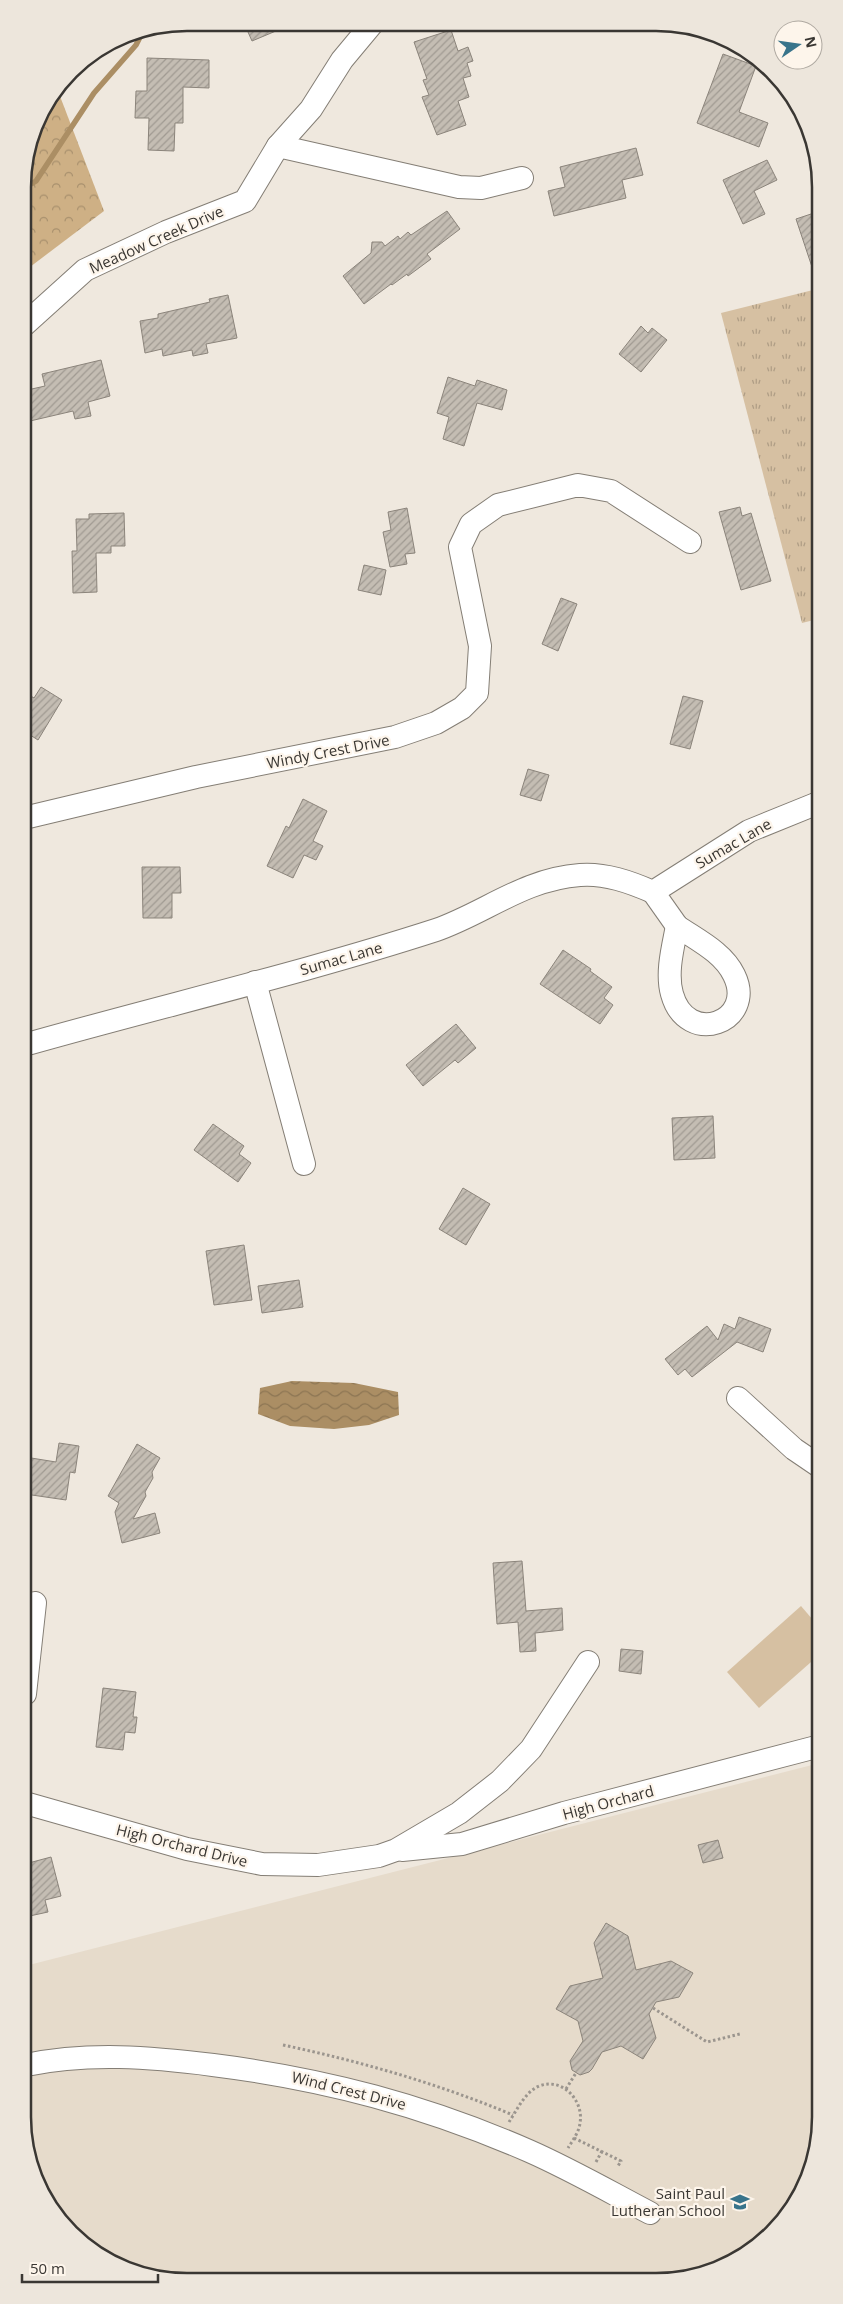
<svg xmlns="http://www.w3.org/2000/svg" width="843" height="2304" font-family="'Open Sans',sans-serif">
  <defs>
    <pattern id="forest-crowns" width="20" height="18" patternUnits="userSpaceOnUse" patternTransform="scale(1.25)"><rect width="20" height="18" fill="#ceb085"/><path d="M2 6a3 3 0 1 1 6 0M12 15a3 3 0 1 1 6 0" fill="none" stroke="#a8906d"/></pattern>
    <pattern id="park-tufts" width="24" height="20" patternUnits="userSpaceOnUse" patternTransform="scale(1.25)"><rect width="24" height="20" fill="#d6c0a2"/><path d="M3 7l-1-3M5 7V3M7 7l1-3M15 17l-1-3M17 17v-4M19 17l1-3" fill="none" stroke="#af9d85"/></pattern>
    <pattern id="water-waves" width="16" height="10" patternUnits="userSpaceOnUse" patternTransform="scale(1.25)"><rect width="16" height="10" fill="#ab8e64"/><path d="M0 5q4-4 8 0t8 0" fill="none" stroke="#8c7553"/></pattern>
    <pattern id="building-hatch" width="6" height="6" patternUnits="userSpaceOnUse" patternTransform="scale(1.25)"><rect width="6" height="6" fill="#c4bdb3"/><path d="M-1 1l2-2M0 6l6-6M5 7l2-2" fill="none" stroke="#a09a92"/></pattern>
  </defs>
  <rect width="100%" height="100%" fill="#efe8de"/>
  <polygon fill="#e6dbcb" points="820,1763 820,2127 808,2179 780,2225 738,2259 688,2278 155,2278 114,2264 71,2233 44,2199 26,2149 25,1966"/>
  <polygon fill="#d6c0a2" points="801,1606 819,1627 819,1655 759,1708 727,1672"/>
  <polygon fill="url(#forest-crowns)" points="58,91 104,211 26,270 23,266 23,176 39,115"/>
  <polygon fill="url(#park-tufts)" points="817,289 818,619 802,623 721,313"/>
  <polygon fill="url(#water-waves)" points="292,1381 354,1383 398,1392 399,1415 369,1425 334,1429 290,1426 258,1414 260,1388"/>
  <g fill="none" stroke-linecap="round" stroke-linejoin="round">
    <polyline stroke="#ab8e64" stroke-width="5.5" points="23,189 36,181 94,93 136,45 143,31"/>
  </g>
  <g fill="url(#building-hatch)" stroke="#8b847b">
    <polygon points="244,23 295,23 252,41"/>
    <polygon points="451,30 458,51 468,47 473,61 467,63 471,76 463,78 469,97 458,101 466,125 437,135 422,97 429,95 423,80 427,79 414,42"/>
    <polygon points="723,54 756,66 739,112 768,123 759,147 697,123"/>
    <polygon points="147,58 209,60 209,88 183,87 183,123 175,123 174,151 148,150 149,118 135,118 136,91 147,91"/>
    <polygon points="636,148 643,175 622,180 626,198 554,216 548,191 565,187 560,167"/>
    <polygon points="767,160 777,180 754,191 765,214 743,224 723,180"/>
    <polygon points="447,211 460,229 427,254 431,259 408,276 407,274 392,285 391,284 364,304 343,276 371,253 372,242 382,242 385,246 398,236 400,239 408,232 411,235"/>
    <polygon points="817,212 817,276 815,276 796,219"/>
    <polygon points="228,295 237,338 206,344 208,353 193,356 192,350 163,356 162,349 145,353 140,321 158,318 158,314 210,302 209,299"/>
    <polygon points="641,326 648,333 652,328 667,340 641,372 619,354"/>
    <polygon points="101,360 110,396 88,402 91,416 75,419 73,411 30,421 23,391 45,386 42,374"/>
    <polygon points="448,377 475,386 477,380 507,390 502,410 477,403 464,446 443,439 449,417 437,413"/>
    <polygon points="740,507 742,516 751,513 771,581 741,590 719,512"/>
    <polygon points="407,508 415,553 405,554 407,564 390,567 383,532 391,530 388,512"/>
    <polygon points="124,513 125,546 111,546 111,553 96,553 97,592 73,593 72,551 77,551 76,519 89,519 89,514"/>
    <polygon points="364,565 386,570 381,595 358,590"/>
    <polygon points="561,598 577,604 558,651 542,644"/>
    <polygon points="41,687 62,700 38,740 24,731 24,692 34,698"/>
    <polygon points="683,696 703,701 690,749 670,744"/>
    <polygon points="528,769 549,775 541,801 520,795"/>
    <polygon points="303,799 327,811 313,841 323,846 316,860 304,855 293,878 267,866 286,826 289,828"/>
    <polygon points="142,867 180,867 181,893 172,893 172,918 143,918"/>
    <polygon points="563,950 591,969 590,971 612,987 604,998 613,1005 600,1024 540,984"/>
    <polygon points="456,1024 476,1048 458,1063 455,1060 423,1086 406,1065"/>
    <polygon points="713,1116 715,1158 674,1160 672,1118"/>
    <polygon points="213,1124 244,1146 239,1154 251,1163 238,1182 194,1150"/>
    <polygon points="463,1188 490,1204 466,1245 439,1229"/>
    <polygon points="244,1245 252,1300 214,1305 206,1251"/>
    <polygon points="299,1280 303,1307 262,1313 258,1286"/>
    <polygon points="739,1317 771,1329 763,1352 737,1342 692,1377 685,1369 678,1375 665,1359 707,1326 718,1340 724,1324 735,1329"/>
    <polygon points="59,1443 79,1446 75,1473 70,1472 66,1500 25,1494 25,1457 56,1462"/>
    <polygon points="137,1444 160,1458 152,1472 153,1478 145,1492 146,1496 133,1519 155,1513 160,1533 122,1543 115,1512 119,1503 108,1496"/>
    <polygon points="522,1561 526,1611 562,1608 563,1630 535,1633 536,1651 520,1652 518,1622 497,1624 493,1563"/>
    <polygon points="621,1649 643,1651 641,1674 619,1671"/>
    <polygon points="103,1688 136,1692 133,1717 137,1717 135,1733 125,1732 123,1750 96,1747"/>
    <polygon points="718,1840 723,1858 703,1863 698,1845"/>
    <polygon points="51,1857 61,1896 45,1900 48,1912 25,1917 25,1864"/>
    <polygon points="606,1923 628,1936 636,1970 671,1961 693,1973 679,1997 656,2002 649,2014 656,2038 643,2059 621,2046 602,2052 592,2069 589,2072 580,2075 572,2070 570,2061 583,2041 578,2021 556,2009 570,1986 603,1978 594,1943"/>
  </g>
  <g fill="none" stroke-linecap="round" stroke-linejoin="round">
    <g stroke="#847e75" stroke-width="24">
      <g id="minor">
        <polyline points="278,146 459,187 481,188 522,178"/>
        <polyline points="23,326 85,270 166,232 245,201 278,146 311,109 342,60 372,24"/>
        <polyline points="24,818 196,777 395,737 436,723 462,708 477,693 480,646 460,547 471,524 498,505 578,485 611,491 690,542"/>
        <polyline points="653,892 677,926"/>
        <path d="M677 926C697 940 723 952 734 975 757 1022 687 1048 672 994 666 973 673 947 677 926Z"/>
        <polyline points="255,982 304,1164"/>
        <path d="M24 1045C161 1006 300 974 436 930 485 913 524 879 580 875 605 873 630 882 653 892L749 831 818 803"/>
        <polyline points="738,1398 794,1449 819,1466"/>
        <polyline points="25,1694 35,1603"/>
        <polyline points="25,1803 187,1849 262,1864 318,1865 379,1856 396,1850 459,1813 500,1781 531,1749 588,1662"/>
        <polyline points="402,1850 462,1844 564,1813 820,1746"/>
        <path d="M26 2065C88 2052 151 2057 213 2065 325 2079 426 2106 529 2151 570 2169 610 2192 650 2213"/>
      </g>
    </g>
    <g stroke="#9b958e" stroke-width="3" stroke-dasharray="2.5 2.5" stroke-linecap="butt">
      <polyline points="653,2008 707,2042 740,2034"/>
      <path d="M283 2045C363 2062 439 2084 513 2115"/>
      <polyline points="566,2089 576,2073"/>
      <path d="M509 2122C517 2110 525 2092 539 2086 563 2077 584 2101 580 2123 579 2132 573 2140 568 2148"/>
      <polyline points="574,2138 621,2161 618,2166"/>
      <polyline points="596,2162 602,2151"/>
    </g>
    <use href="#minor" stroke="#fff" stroke-width="22"/>
  </g>
  <defs>
    <g id="school-bare" transform="scale(1.5)"><path d="M0-5L7-2L0 1L-7-2ZM-4 1L0 2.5L4 1V4Q0 6-4 4Z" fill="#38748b" stroke="#fdf5eb" stroke-width="2.5" paint-order="stroke"/></g>
  </defs>
  <g fill-rule="evenodd">
    <use href="#school-bare" x="740" y="2202"/>
  </g>
  <g text-anchor="middle" dominant-baseline="central" stroke-width="4.5" stroke-linejoin="round" paint-order="stroke">
    <g font-size="15" fill="#3a3733" stroke="#fdf5eb">
      <text transform="translate(156 239) rotate(-24)">Meadow Creek Drive</text>
      <text transform="translate(328 751) rotate(-11)">Windy Crest Drive</text>
      <text transform="translate(733 843) rotate(-30)">Sumac Lane</text>
      <text transform="translate(341 958) rotate(-16)">Sumac Lane</text>
      <text transform="translate(608 1802) rotate(-15)">High Orchard</text>
      <text transform="translate(182 1845) rotate(14)">High Orchard Drive</text>
      <text transform="translate(349 2090) rotate(14)">Wind Crest Drive</text>
    </g>
    <g font-size="15" fill="#3a3733" stroke="#fdf5eb" text-anchor="end">
      <text x="725" y="2193">Saint Paul<tspan x="725" dy="17">Lutheran School</tspan></text>
    </g>
  </g>
  <path d="M0 0H843V2304H0ZM187 31H656A156 156 0 0 1 812 187V2117A156 156 0 0 1 656 2273H187A156 156 0 0 1 31 2117V187A156 156 0 0 1 187 31Z" fill="#ede6dc" fill-rule="evenodd"/>
  <path fill="none" stroke="#3a3733" stroke-width="2.5" d="M187 31H656A156 156 0 0 1 812 187V2117A156 156 0 0 1 656 2273H187A156 156 0 0 1 31 2117V187A156 156 0 0 1 187 31Z"/>
  <g transform="translate(798 45) rotate(77)"><circle r="24" fill="#fdf5eb" stroke="#afa9a1"/>
  <path d="M0-4L9 19L0 12L-9 19Z" fill="#38748b"/>
  <text y="-8" font-size="14" font-weight="bold" text-anchor="middle" fill="#3a3733">N</text>
  </g>
  <path d="M22 2274v8h136v-8" fill="none" stroke="#3a3733" stroke-width="2.5"/>
  <text x="30" y="2274" font-size="15" fill="#3a3733" stroke="#fdf5eb" stroke-width="4" paint-order="stroke">50 m</text>
</svg>
